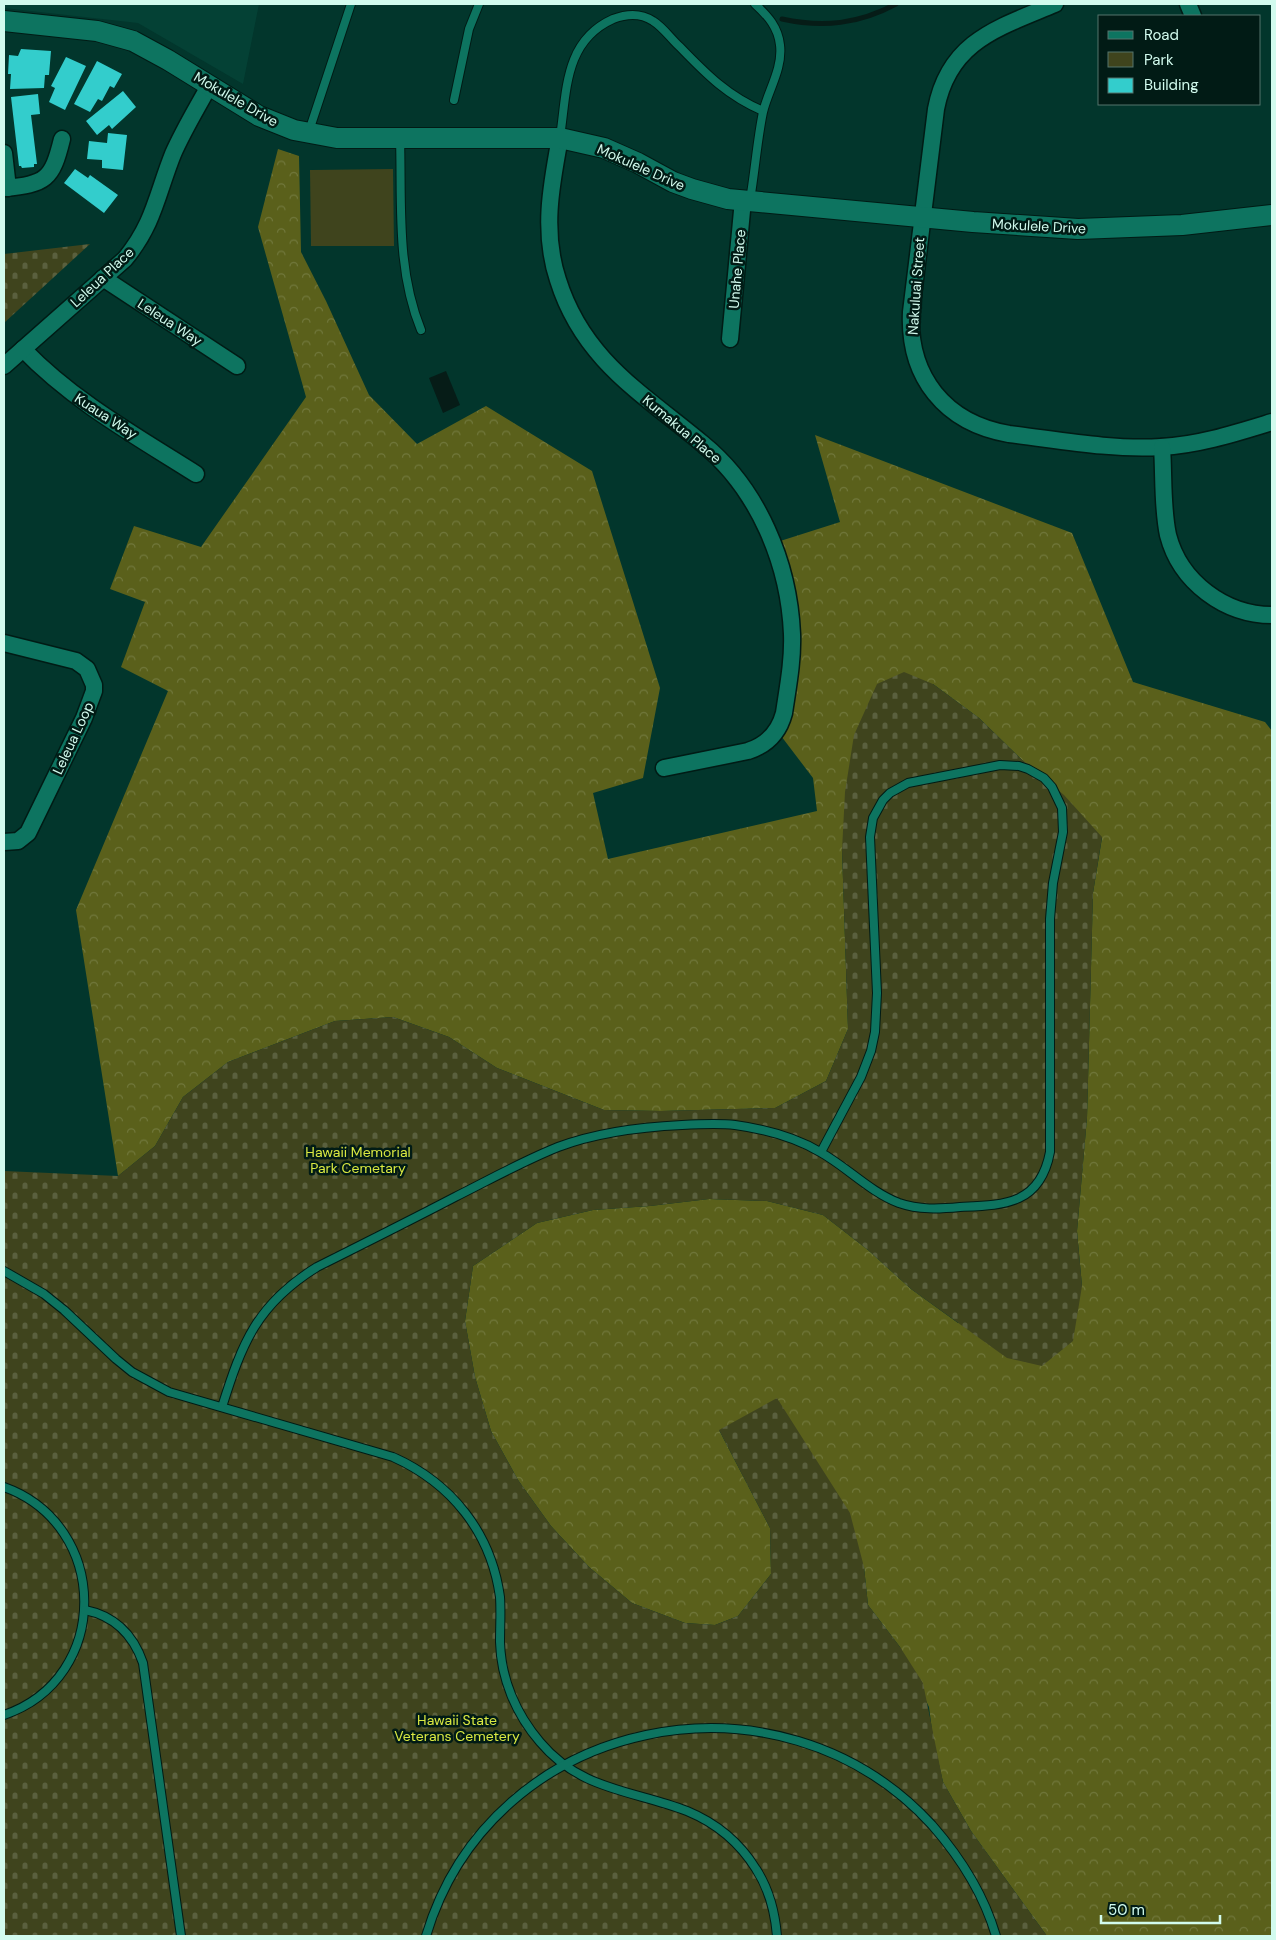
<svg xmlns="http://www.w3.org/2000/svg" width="1276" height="1940" font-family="'DM Sans',sans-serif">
  <defs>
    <pattern id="forest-crowns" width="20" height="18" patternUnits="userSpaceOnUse" patternTransform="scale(1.25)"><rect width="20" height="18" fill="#5a601b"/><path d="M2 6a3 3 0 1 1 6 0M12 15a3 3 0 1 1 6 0" fill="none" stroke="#71783c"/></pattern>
    <pattern id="cemetery-stones" width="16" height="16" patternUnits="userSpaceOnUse" patternTransform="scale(1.25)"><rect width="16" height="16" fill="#3f441d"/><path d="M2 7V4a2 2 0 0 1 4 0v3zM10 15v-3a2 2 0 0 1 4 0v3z" fill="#5a603e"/></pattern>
  </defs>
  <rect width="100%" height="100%" fill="#02362c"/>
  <polygon fill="#044135" points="4,4 259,4 243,84 138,23 4,8"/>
  <polygon fill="url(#forest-crowns)" points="278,149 299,156 301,252 326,301 369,395 417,444 486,406 592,471 660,688 643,778 593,793 608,859 817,811 813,778 775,728 795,608 774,543 840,522 815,435 1072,533 1133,682 1265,722 1272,731 1272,1936 1047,1936 971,1831 943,1782 933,1738 929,1707 900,1647 868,1605 864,1567 719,1430 770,1528 771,1574 738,1616 715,1625 685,1623 632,1603 589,1567 551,1526 518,1480 491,1431 475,1377 465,1321 473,1266 537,1223 593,1210 650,1206 709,1199 767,1201 823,1215 868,1250 911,1289 958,1323 1082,1286 1077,1231 1087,1118 1093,893 1102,838 979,718 933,684 842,850 848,1029 826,1081 775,1108 661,1111 604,1110 497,1068 449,1037 393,1017 335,1021 228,1062 183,1097 155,1146 118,1176 76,910 168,691 121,667 145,602 110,589 134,526 201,547 306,397 258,227"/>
  <g fill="url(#cemetery-stones)">
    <polygon points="90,244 4,323 4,254"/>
    <polygon points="904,672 933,684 979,718 1020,758 1064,795 1102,837 1093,893 1087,1118 1077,1231 1082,1286 1073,1341 1042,1366 1007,1358 911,1289 868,1250 823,1215 767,1201 709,1199 650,1206 593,1210 537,1223 473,1266 465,1321 475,1377 491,1431 518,1480 551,1526 589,1567 632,1603 685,1623 715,1625 738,1616 771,1574 770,1528 719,1430 777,1398 850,1513 864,1567 868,1605 900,1647 923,1683 943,1782 971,1831 1047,1936 4,1936 4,1171 118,1176 155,1146 183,1097 228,1062 335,1021 393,1017 449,1037 497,1068 604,1110 661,1111 775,1108 826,1081 848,1029 842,850 845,792 854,735 877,684"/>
  </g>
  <polygon fill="#3f441d" points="393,169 394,246 311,246 310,170"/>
  <polygon fill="#061c17" points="446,371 460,405 443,413 429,378"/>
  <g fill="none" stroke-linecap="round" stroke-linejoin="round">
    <path stroke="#061c17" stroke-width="5" d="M782 19C823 28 859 24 896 4"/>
  </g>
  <g fill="#33cdcc">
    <polygon points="21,49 51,51 49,75 45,75 44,88 10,89 11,74 8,74 9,55 18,56"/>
    <polygon points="66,57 86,66 65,110 49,102 55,88 51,86"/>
    <polygon points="97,61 122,74 114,88 110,86 102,101 98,99 90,112 74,104"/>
    <polygon points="123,91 136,107 112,129 109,125 97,135 86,121"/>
    <polygon points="38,94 40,114 31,115 37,164 34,164 34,167 22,168 21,166 19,166 11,97"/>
    <polygon points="108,133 127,135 123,170 102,168 102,160 87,159 89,141 107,143"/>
    <polygon points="75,169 88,178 90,175 118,195 104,213 64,183"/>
  </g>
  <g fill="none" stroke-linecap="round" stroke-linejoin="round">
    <g stroke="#011b15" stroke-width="10">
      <g id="service">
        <polyline points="454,100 469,29 479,4"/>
        <polyline points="309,131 351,4"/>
        <path d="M560 137C567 91 564 41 613 19 626 14 641 13 653 21 663 27 671 39 680 47 707 75 728 96 763 111"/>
        <path d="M400 138C402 203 396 269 421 330"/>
        <path d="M750 200C755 171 757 141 763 112 768 91 783 68 780 45 778 27 768 16 755 4"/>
        <path d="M4 1271 44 1294 64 1310 116 1359 132 1372 169 1392 393 1457C451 1483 491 1532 500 1597 501 1612 500 1627 500 1642 501 1679 516 1714 540 1742 581 1791 633 1790 687 1811 716 1823 740 1843 756 1869 769 1889 775 1912 777 1936"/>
        <path d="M222 1407C242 1343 257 1304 317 1267 363 1244 409 1221 455 1197 489 1180 523 1161 558 1147 598 1132 640 1127 682 1125 700 1124 718 1123 735 1125 764 1129 795 1137 820 1152 847 1167 870 1192 899 1203 919 1210 939 1209 960 1207 1004 1205 1040 1205 1050 1152V919L1053 883 1063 832 1062 808 1052 787 1044 778 1028 769 1019 766 1000 765 908 783 890 793 883 800 873 818 870 837 877 993 875 1032 871 1051 861 1077 821 1152"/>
        <path d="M4 1487C110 1525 112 1678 4 1715"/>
        <path d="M85 1610C115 1616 133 1634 143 1663L181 1936"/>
        <path d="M426 1936C492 1715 779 1658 932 1825 960 1857 984 1895 996 1936"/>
      </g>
    </g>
    <g stroke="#011b15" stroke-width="19">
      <g id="minor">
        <path d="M1055 4C998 28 949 41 936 109L911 312C908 377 945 423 1009 434 1059 440 1111 450 1161 447 1199 445 1236 433 1272 422"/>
        <polyline points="1188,4 1193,16"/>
        <path d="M560 138C551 186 542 232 558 280 583 360 642 393 703 444 758 489 789 563 792 634 793 660 788 686 784 713 779 732 767 745 748 751L664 768"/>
        <polyline points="4,153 8,188"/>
        <path d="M4 188C46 184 52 180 62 139"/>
        <polyline points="103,278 237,366"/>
        <polyline points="730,339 743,200"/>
        <path d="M23 349C73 401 136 436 196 474"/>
        <path d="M4 366 125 259C154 224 157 194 173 154 183 131 197 108 209 86"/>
        <path d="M1162 447C1164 476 1162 507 1168 535 1180 582 1225 615 1272 615"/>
        <polyline points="4,643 76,661 87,669 94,685 94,691 84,718 28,833 18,841 4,842"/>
      </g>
    </g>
    <g stroke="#011b15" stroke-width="22">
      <polyline id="tertiary" points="4,21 97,31 133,41 168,60 259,116 294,130 337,138 560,138 604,148 638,163 673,182 692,189 728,199 973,222 1078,229 1182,225 1272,215"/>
    </g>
    <use href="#service" stroke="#0d7460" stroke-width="8"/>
    <use href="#minor" stroke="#0d7460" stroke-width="16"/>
    <use href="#tertiary" stroke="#0d7460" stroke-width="20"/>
  </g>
  <g text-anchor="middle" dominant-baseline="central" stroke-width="5" stroke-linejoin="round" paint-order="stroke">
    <g font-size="14" fill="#d2fbee" stroke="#011b15">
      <text transform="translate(236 99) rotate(30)">Mokulele Drive</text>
      <text transform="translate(641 167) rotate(24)">Mokulele Drive</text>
      <text transform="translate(1039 226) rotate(3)">Mokulele Drive</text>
      <text transform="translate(737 269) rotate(-85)">Unahe Place</text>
      <text transform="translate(102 277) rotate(-43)">Leleua Place</text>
      <text transform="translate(916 286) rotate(-86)">Nakuluai Street</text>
      <text transform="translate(170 322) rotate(33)">Leleua Way</text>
      <text transform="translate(106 416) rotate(33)">Kuaua Way</text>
      <text transform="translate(682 429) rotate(40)">Kumakua Place</text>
      <text transform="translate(73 738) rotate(-65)">Leleua Loop</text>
    </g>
    <g font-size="14" fill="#dae942" stroke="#011b15">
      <text x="358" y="1152">Hawaii Memorial<tspan x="358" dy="16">Park Cemetary</tspan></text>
      <text x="457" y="1720">Hawaii State<tspan x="457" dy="16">Veterans Cemetery</tspan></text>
    </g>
  </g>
  <rect width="1276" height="1940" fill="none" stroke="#d2fbee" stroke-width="10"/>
  <rect x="1098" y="15" width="162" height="90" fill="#011b15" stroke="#55756c"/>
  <rect x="1108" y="31" width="25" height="8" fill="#0d7460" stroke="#55756c"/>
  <text x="1144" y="40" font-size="15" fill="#d2fbee">Road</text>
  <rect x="1108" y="52" width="25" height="15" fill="#3f441d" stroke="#55756c"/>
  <text x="1144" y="65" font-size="15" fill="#d2fbee">Park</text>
  <rect x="1108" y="78" width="25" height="15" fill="#33cdcc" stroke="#55756c"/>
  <text x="1144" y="90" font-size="15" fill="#d2fbee">Building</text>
  <path d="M1101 1915v8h119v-8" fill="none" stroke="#d2fbee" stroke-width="2.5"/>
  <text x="1108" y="1915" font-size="15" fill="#d2fbee" stroke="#011b15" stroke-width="4" paint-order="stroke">50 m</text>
</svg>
